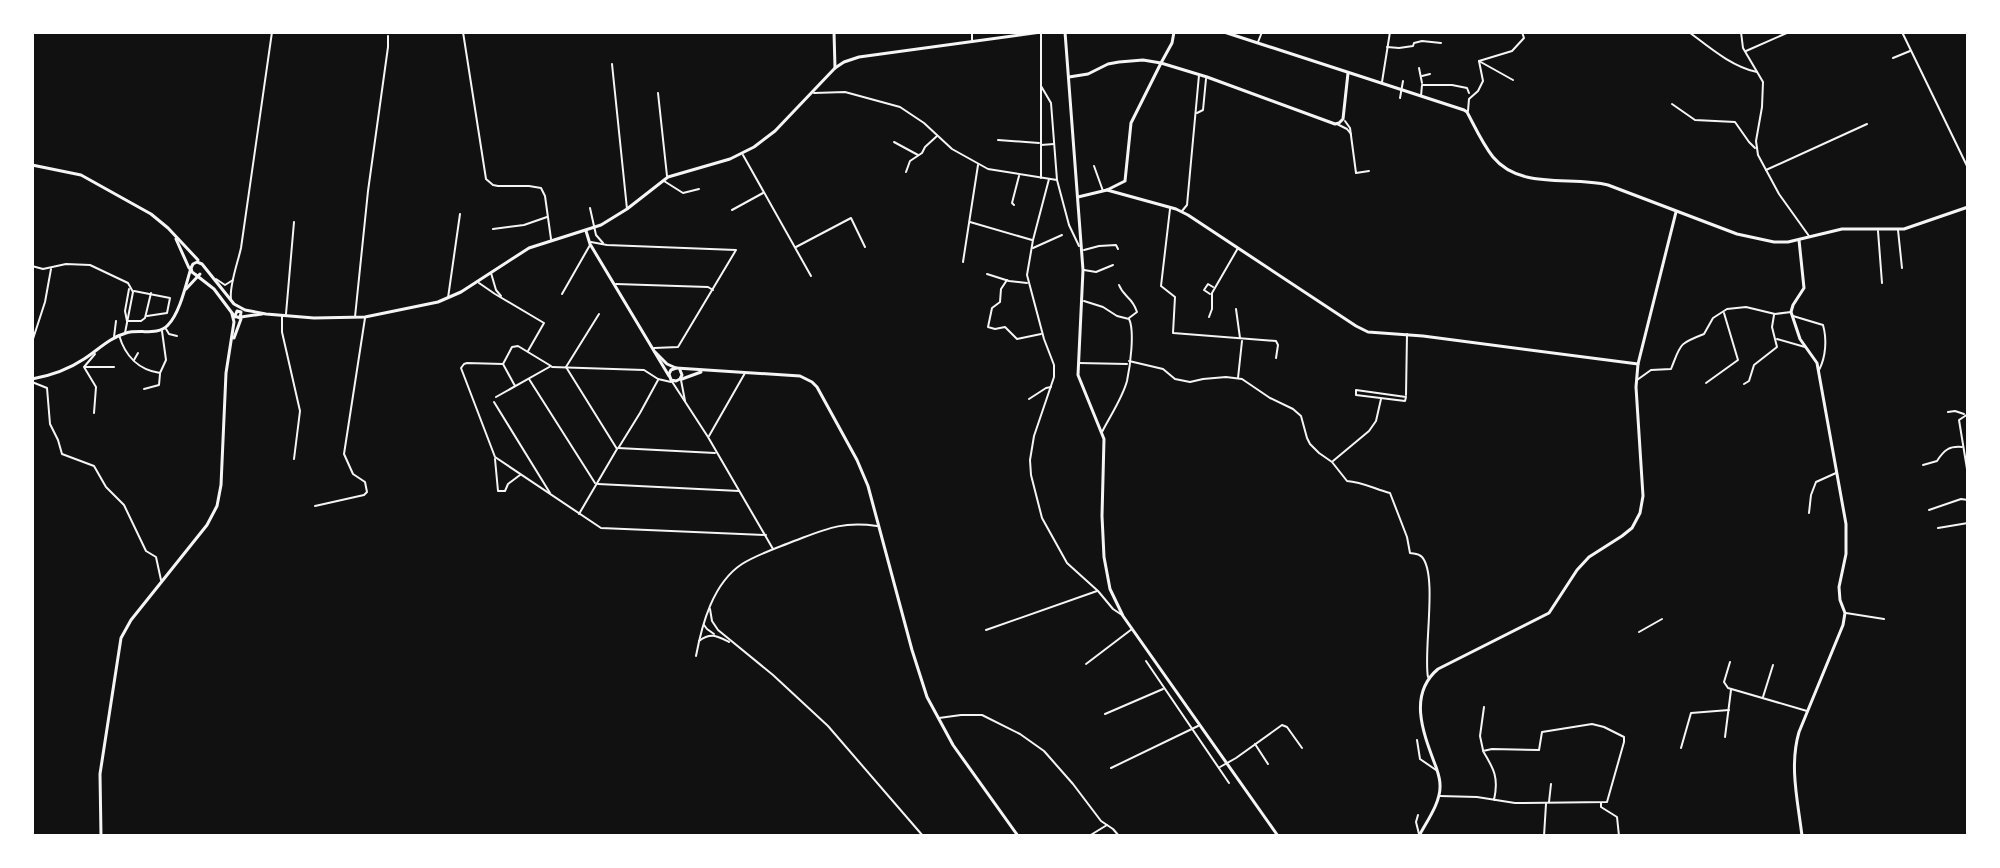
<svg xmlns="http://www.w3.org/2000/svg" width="2000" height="868" font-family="'IBM Plex Sans',sans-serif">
  <rect width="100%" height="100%" fill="#111"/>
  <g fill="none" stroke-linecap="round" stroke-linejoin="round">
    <g stroke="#f5f5f5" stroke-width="2">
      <polyline points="463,32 486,179 493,185 498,186 529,186 541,188 545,196 551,239"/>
      <polyline points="972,32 972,40"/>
      <path d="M1689 32C1709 47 1732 67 1757 72"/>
      <polyline points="1741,32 1743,48 1763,82 1762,107 1756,141 1758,155 1779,194 1809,236"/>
      <polyline points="1902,32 1968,168"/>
      <polyline points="1966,32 1968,37"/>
      <polyline points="1258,42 1262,32"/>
      <polyline points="1387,47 1399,48 1413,46 1414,43 1422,41 1441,43"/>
      <polyline points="1746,51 1789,32"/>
      <polyline points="1893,58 1910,51"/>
      <polyline points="1479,61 1513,80"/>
      <polyline points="612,64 627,209"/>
      <polyline points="1419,68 1422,83"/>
      <polyline points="1422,76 1430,74"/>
      <polyline points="1382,82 1390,32"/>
      <polyline points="1041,86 1051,103 1057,180 1069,225 1079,246"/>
      <polyline points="658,93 667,176"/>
      <polyline points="814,93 845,92 900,107 924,123 952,149 988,169 1057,180"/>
      <polyline points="1421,96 1422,85 1452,85 1467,88 1469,93"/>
      <polyline points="1400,98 1403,81"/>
      <polyline points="1672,104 1695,120 1735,122 1749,142 1755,148"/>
      <polyline points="1468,111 1469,99 1478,91 1483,81 1479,61 1512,51 1524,38 1522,32"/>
      <polyline points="1197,113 1203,110 1206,79"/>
      <polyline points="1345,121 1350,128 1356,173 1369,171"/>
      <polyline points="1337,124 1347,129 1351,134"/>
      <polyline points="998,140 1039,143"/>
      <polyline points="894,142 918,155"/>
      <polyline points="1041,145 1054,144"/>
      <polyline points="743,155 811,276"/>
      <polyline points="1094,166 1103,191"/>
      <polyline points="1766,170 1867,124"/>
      <polyline points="906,172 910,161 922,153 925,147 937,136"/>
      <polyline points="1041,178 1041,33"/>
      <polyline points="1049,179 1033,240 1027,275 1044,339 1054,365 1054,377 1034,436 1030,460 1031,475 1042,518 1067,563 1098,591 1113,609 1122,615"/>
      <polyline points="664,181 683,193 699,189"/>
      <polyline points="1014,205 1012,203 1019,176"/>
      <polyline points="590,208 596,235 603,243"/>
      <polyline points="1170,209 1161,286 1175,297 1173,333 1276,341 1278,345 1276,358"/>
      <polyline points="732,210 763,193"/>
      <polyline points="1182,211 1187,205 1199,75"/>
      <polyline points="970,222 1032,240"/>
      <polyline points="493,229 524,225 547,217"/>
      <polyline points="1898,230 1902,268"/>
      <polyline points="1878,231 1882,283"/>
      <polyline points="591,242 607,245 736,250 678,347 654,348"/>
      <polyline points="796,247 851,218 865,247"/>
      <polyline points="1033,248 1062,235"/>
      <polyline points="1084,250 1099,246 1116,245 1118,249"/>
      <polyline points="963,262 978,165"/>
      <polyline points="32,266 43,269 66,264 90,265 128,283 133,292 125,333"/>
      <polyline points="1084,270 1096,272 1113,265"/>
      <polyline points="491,273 496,290 501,296"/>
      <polyline points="987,274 1009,281 1027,283"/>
      <polyline points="216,279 225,285 233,280"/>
      <polyline points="1007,280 1001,289 1000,302 992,308 988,327 995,329 1005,327 1017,339 1041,334"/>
      <polyline points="479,283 495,294 544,323 528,351"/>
      <polyline points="616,284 708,287 713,290"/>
      <path d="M1119 285C1124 298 1132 296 1137 312L1129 318"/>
      <polyline points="129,289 125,311 127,321 141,321 145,318 151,293"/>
      <polyline points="134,291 170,298 167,313 147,316"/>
      <polyline points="562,294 590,245"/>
      <polyline points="1210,294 1204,290 1208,284 1213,287"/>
      <polyline points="448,298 460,214"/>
      <path d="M231 299C229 286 238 262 241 248L272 32"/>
      <path d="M1084 301 1103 307 1117 316 1129 319C1135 331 1130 367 1127 381 1122 399 1110 416 1102 432"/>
      <polyline points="1236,309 1240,338"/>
      <polyline points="286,314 294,222"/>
      <polyline points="282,316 282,332 300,411 294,459"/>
      <path d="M1793 316 1823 325C1827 339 1826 357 1819 370"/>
      <polyline points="355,317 368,191 388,47 388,36"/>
      <polyline points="1209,317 1212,309 1212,293 1238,248"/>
      <polyline points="166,329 169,334 177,336"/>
      <path d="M119 335C125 356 139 370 160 373L166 360 162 331"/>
      <polyline points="114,337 116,321"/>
      <polyline points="1777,339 1805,347"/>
      <polyline points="32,342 45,302 51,269"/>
      <polyline points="134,360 138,353"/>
      <path d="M1129 361 1163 369 1175 379 1190 382 1203 379 1226 377 1242 379 1270 398 1293 409 1301 416 1307 438 1310 444 1319 453 1332 462 1347 481C1362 482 1375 489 1390 493L1407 537 1410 553C1415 554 1418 553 1422 557 1438 575 1423 652 1428 677"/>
      <polyline points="1079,363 1127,364"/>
      <polyline points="503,364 467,363 464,364 461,368 495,457 601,528 766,535"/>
      <polyline points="85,367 114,367"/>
      <polyline points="552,367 644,370 658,379 671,382"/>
      <polyline points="1238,378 1242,341"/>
      <polyline points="529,379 595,483"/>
      <polyline points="671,380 708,437 773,549"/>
      <polyline points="681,380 685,401"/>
      <path d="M1637 380 1651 370 1671 369C1681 344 1678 344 1704 334L1713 318 1727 309 1746 307 1775 314 1791 312"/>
      <polyline points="32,382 47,388 50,424 58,440 62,454 94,466 106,487 124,505 146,551 156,557 161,580"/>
      <polyline points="1706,383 1738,360 1724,313"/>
      <polyline points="1744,384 1749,381 1754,365 1777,347 1772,327 1774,315"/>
      <polyline points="144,389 159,385 160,374"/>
      <polygon points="1356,390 1406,397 1405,401 1356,395"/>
      <polyline points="1406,395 1407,334"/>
      <polyline points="496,397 551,366 518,346 512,347 503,364 515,386"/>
      <polyline points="1029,399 1046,388 1051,387"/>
      <polyline points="494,402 550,493"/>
      <polyline points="1948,412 1955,411 1964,414"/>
      <polyline points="94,413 96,387 84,367 95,354"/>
      <polyline points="1968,414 1959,420 1968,475"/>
      <polyline points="709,436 745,373"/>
      <polyline points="619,447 640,413 658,380"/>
      <polyline points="618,448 715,453"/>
      <polyline points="495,459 498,491 505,491 508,484 520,475"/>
      <polyline points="1333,461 1369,431 1376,421 1381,399"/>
      <path d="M1923 465 1937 461C1944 450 1949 446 1962 447"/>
      <polyline points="598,484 739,491"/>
      <polyline points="315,506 364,495 367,492 365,482 353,474 344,454 365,318"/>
      <polyline points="1929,510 1961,499 1968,500"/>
      <polyline points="1809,513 1811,495 1816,482 1836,473"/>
      <polyline points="579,514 617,449 566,367 599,314"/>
      <polyline points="1938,528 1968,523"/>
      <polyline points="710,609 712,621 718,630 773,675 828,726 923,836"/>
      <polyline points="1846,613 1884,619"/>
      <polyline points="704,625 707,629 714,634"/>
      <polyline points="986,630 1097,591"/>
      <polyline points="1639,632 1662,619"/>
      <path d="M699 641C711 632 717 636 729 642"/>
      <path d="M696 656C702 624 713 583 742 564 758 554 777 548 794 541 826 529 842 521 877 526"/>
      <polyline points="1146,661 1229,783"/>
      <polyline points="1730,662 1724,682 1728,688 1807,711"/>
      <polyline points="1086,664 1132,629"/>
      <polyline points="1763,697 1773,665"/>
      <polyline points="1105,714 1163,689"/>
      <polyline points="939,718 961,715 982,715 1020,734 1044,751 1073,784 1101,821 1113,829 1119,836"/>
      <polyline points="1725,737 1731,690"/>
      <polyline points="1417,740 1420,759 1436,770"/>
      <polyline points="1255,744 1268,764"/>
      <polyline points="1681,748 1691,713 1729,710"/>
      <polyline points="1483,750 1480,736 1484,707"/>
      <polyline points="1220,767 1236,758 1282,725 1287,727 1302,748"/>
      <polyline points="1111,768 1198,726"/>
      <path d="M1440 796 1477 797 1515 803 1607 802 1624 742V737L1604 727 1592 724 1542 732 1539 750 1492 749 1483 751C1494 769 1499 778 1494 800"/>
      <polyline points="1549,802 1551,784"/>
      <polyline points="1601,803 1601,807 1617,817 1619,836"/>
      <polyline points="1418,815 1416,822 1419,834"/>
      <polyline points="1089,836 1107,825"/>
      <polyline points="1544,836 1546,804"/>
    </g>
    <g stroke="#f5f5f5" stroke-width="3">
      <polyline points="1065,32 1083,270 1078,375 1104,439 1102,516 1104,557 1110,589 1123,616 1278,836"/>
      <polyline points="1069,77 1088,74 1108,64 1119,62 1143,60 1161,63 1131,123 1125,181 1107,190 1078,197"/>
      <polyline points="1107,190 1176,209 1188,215 1356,326 1368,332 1423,336 1638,364"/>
      <polyline points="586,231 590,244 669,376"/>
      <polyline points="186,289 200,274"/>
      <polyline points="234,338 241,319"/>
      <polyline points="655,352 667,364 676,368 800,376 812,382 817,387 857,460 868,486 912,650 927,697 953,745 1018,836"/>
      <polyline points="676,368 671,370 669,374 671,380 676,381 680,379 682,375 680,370"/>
      <path d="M32 379C49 376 69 369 84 359 98 350 109 338 126 333 139 329 158 336 168 325 180 313 186 284 191 268"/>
      <polyline points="682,379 701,372"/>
      <polyline points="101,836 100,774 121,638 131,620 207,525 217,506 221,485 226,373 234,322 232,314"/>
      <path d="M1419 836C1427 821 1441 802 1440 785 1440 778 1438 773 1436 767 1424 735 1407 695 1438 669L1549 613 1577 570 1589 557 1622 536 1632 528 1640 513 1643 496 1636 387 1638 364 1676 212"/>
    </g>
    <g stroke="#f5f5f5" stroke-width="3">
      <polyline points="834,32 835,68"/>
      <polyline points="1174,32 1172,43 1161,63 1207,77 1335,124 1339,123 1343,119 1348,73"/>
      <path d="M1224 32 1464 110 1467 112C1475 127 1482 143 1493 157 1520 190 1570 176 1608 185L1737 234 1774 242H1788L1842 229H1904L1968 207"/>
      <polyline points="32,165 81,175 151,214 168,228 198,260"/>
      <polyline points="176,239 189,268"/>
      <path d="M1799 240 1804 288 1793 305 1791 312 1800 339 1817 363 1846 524V554L1839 587 1840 600 1845 613 1843 625 1799 732C1789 766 1798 802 1802 836"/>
      <polyline points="196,275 192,272 191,268 193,264 197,262 202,264 234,304 245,310 266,314 314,318 365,317 438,302 461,292 529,248 601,225 627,209 668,177 730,159 754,147 775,131 835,68 844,62 859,57 1041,32"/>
      <polyline points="196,275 214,289 235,317"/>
      <polygon points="237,311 241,312 240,318 235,316"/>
      <polyline points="241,317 262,314"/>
    </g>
  </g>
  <rect width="2000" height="868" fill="none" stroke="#ffffff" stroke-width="68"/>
</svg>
